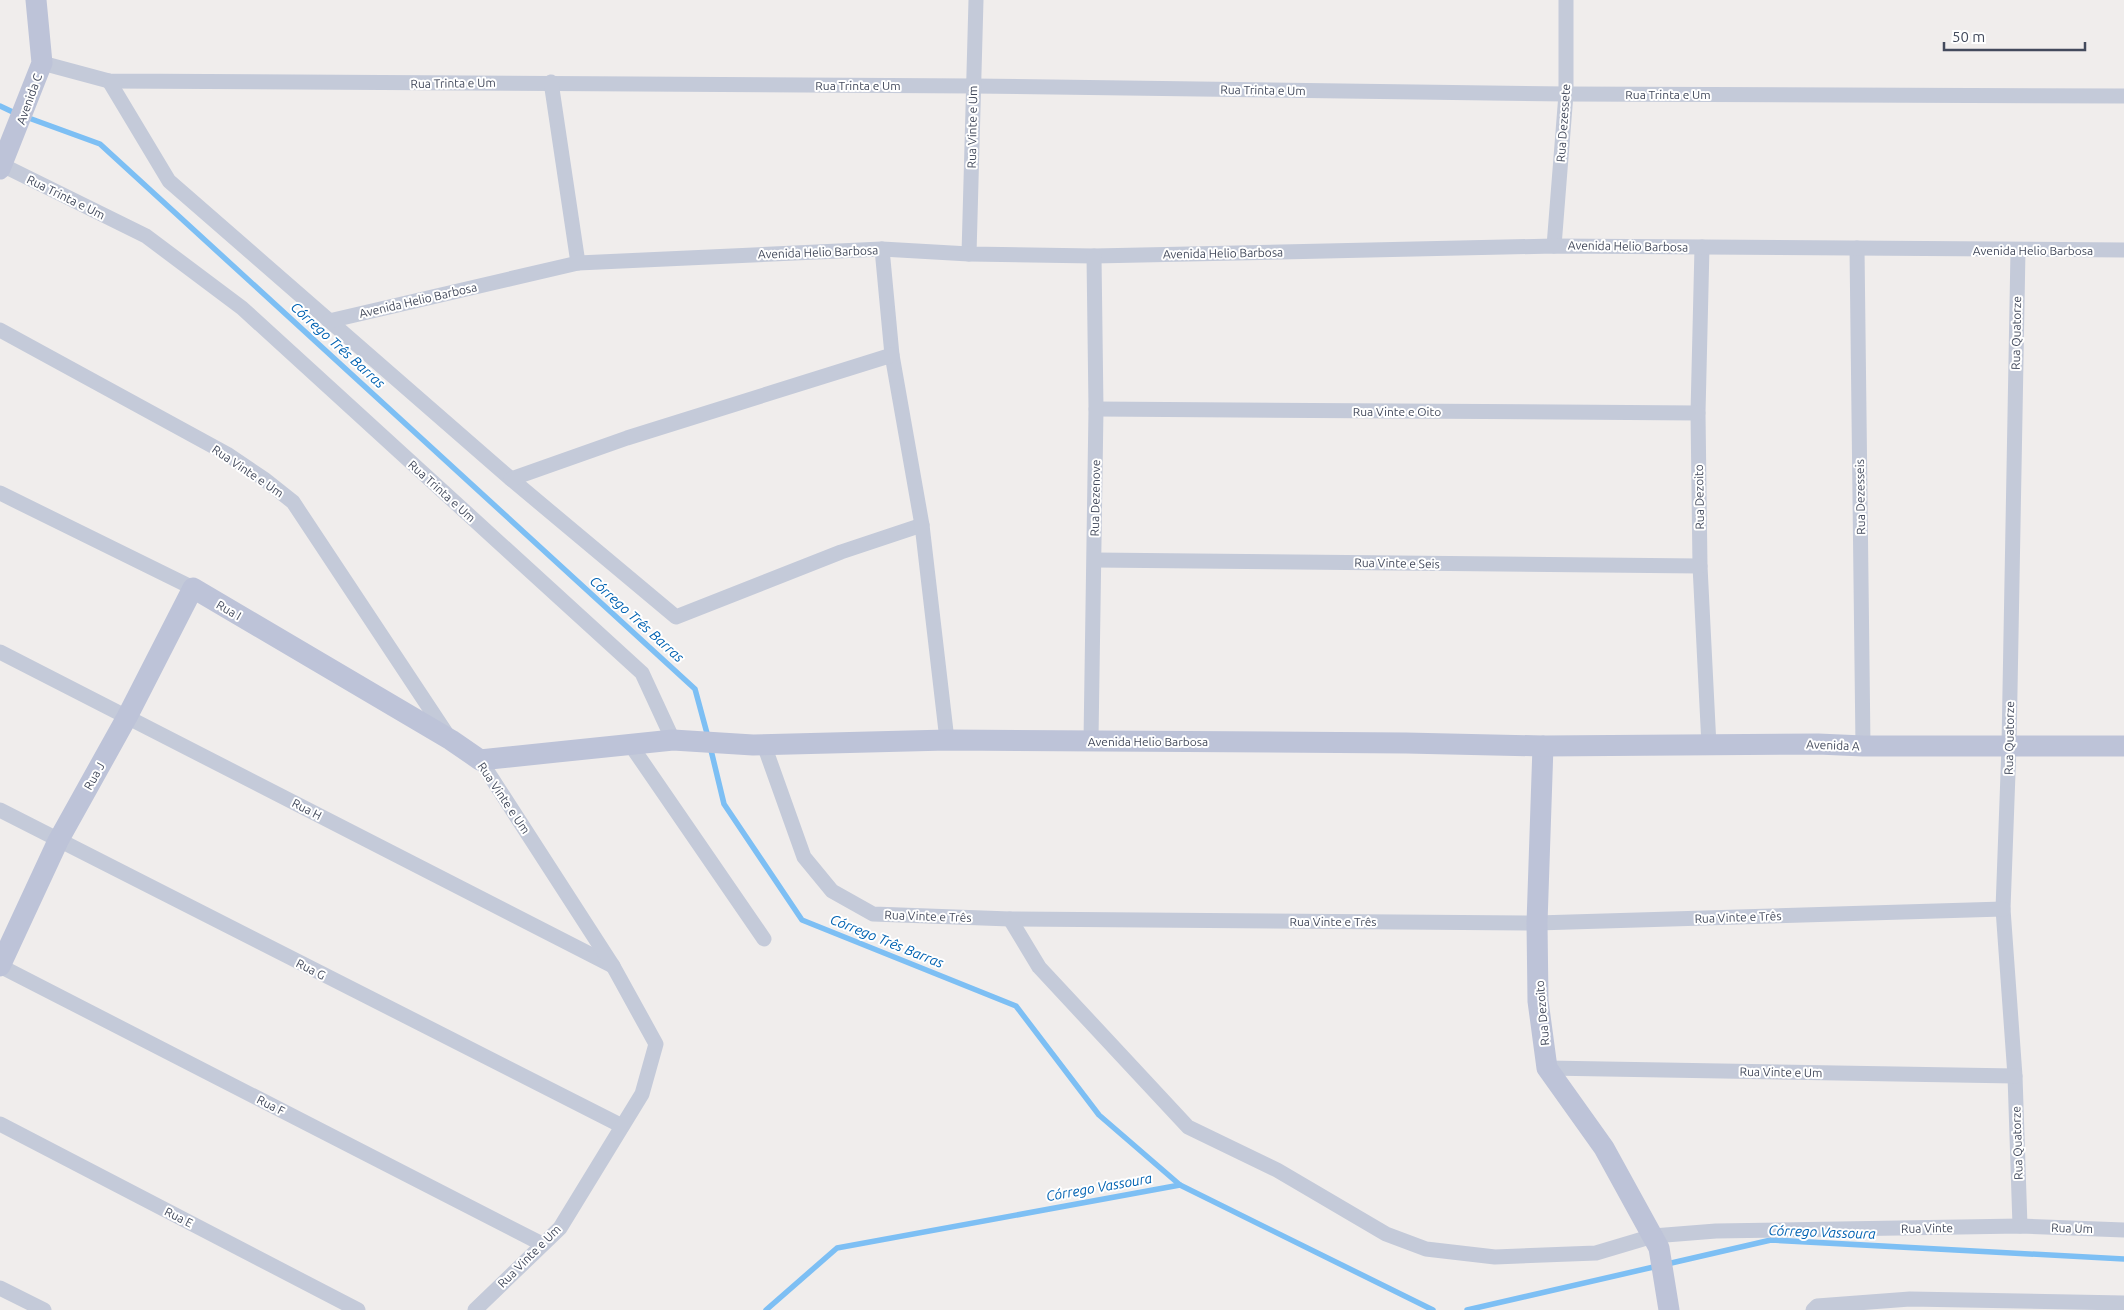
<svg xmlns="http://www.w3.org/2000/svg" width="2124" height="1310" font-family="Ubuntu,sans-serif">
  <rect width="100%" height="100%" fill="#f0edec"/>
  <g fill="none" stroke-linecap="round" stroke-linejoin="round">
    <g stroke="#7dbff4" stroke-width="5.5">
      <polyline points="0,106 17,114"/>
      <polyline points="26,117 100,144 695,689 708,737"/>
      <polyline points="710,746 724,804 802,920 1016,1006 1099,1115 1180,1185 1433,1310"/>
      <polyline points="1667,1264 1771,1240 2124,1259"/>
      <polyline points="766,1310 837,1248 1180,1185"/>
      <polyline points="1467,1310 1658,1266"/>
    </g>
    <g stroke="#c4cad9" stroke-width="15">
      <polyline points="42,63 109,81 973,86 1566,94 2124,96"/>
      <polyline points="109,81 169,181 511,479 676,617 841,552 922,525"/>
      <polyline points="551,82 578,263"/>
      <polyline points="0,164 146,236 242,308 642,673 673,740"/>
      <polyline points="1554,246 1566,94 1566,0"/>
      <polyline points="1702,247 1698,413 1700,566 1709,746"/>
      <polyline points="1857,248 1863,746"/>
      <polyline points="882,249 892,355 922,525 947,740"/>
      <polyline points="2018,250 2009,746 2003,909 2015,1076 2020,1226"/>
      <polyline points="969,254 976,0"/>
      <polyline points="329,321 578,263 882,249 969,254 1094,256 1554,246 2124,250"/>
      <polyline points="0,330 227,454 264,479 293,502 448,736"/>
      <polyline points="1096,409 1698,413"/>
      <polyline points="511,479 627,438 892,355"/>
      <polyline points="0,493 193,588"/>
      <polyline points="1095,560 1700,566"/>
      <polyline points="0,652 613,966"/>
      <polyline points="1091,740 1096,409 1094,256"/>
      <polyline points="630,744 764,939"/>
      <polyline points="764,745 804,857 832,891 873,914 1010,919 1537,923 2003,909"/>
      <polyline points="0,810 622,1126"/>
      <polyline points="1010,919 1039,967 1188,1127 1277,1170 1386,1234 1426,1249 1495,1257 1596,1253 1653,1236 1716,1231 2020,1226 2124,1230"/>
      <polyline points="0,966 542,1244"/>
      <polyline points="1547,1068 2015,1076"/>
      <polyline points="0,1124 358,1310"/>
      <polyline points="0,1288 44,1310"/>
      <polyline points="475,1310 560,1228 642,1094 656,1044 613,966 480,760"/>
      <polyline points="1813,1310 1817,1306 1910,1299 2124,1303"/>
    </g>
    <g stroke="#bdc3d8" stroke-width="21">
      <polyline points="0,169 42,63 36,0"/>
      <polyline points="1543,746 1537,923 1538,1001 1547,1068 1604,1148 1659,1248 1669,1310"/>
      <polyline points="0,966 58,841 127,717 193,588 451,740 480,760 673,740 753,745 947,740 1406,743 1543,746 1818,744 1863,746 2124,746"/>
    </g>
  </g>
  <g text-anchor="middle" dominant-baseline="central" stroke-width="4" stroke-linejoin="round" paint-order="stroke">
    <g font-size="12" fill="#434a5c" stroke="#fff">
      <text transform="translate(453 83) rotate(-1)">Rua Trinta e Um</text>
      <text x="858" y="85">Rua Trinta e Um</text>
      <text transform="translate(1263 90) rotate(1)">Rua Trinta e Um</text>
      <text x="1668" y="94">Rua Trinta e Um</text>
      <text transform="translate(29 99) rotate(-70)">Avenida C</text>
      <text transform="translate(1563 123) rotate(-86)">Rua Dezessete</text>
      <text transform="translate(972 127) rotate(-89)">Rua Vinte e Um</text>
      <text transform="translate(66 197) rotate(26)">Rua Trinta e Um</text>
      <text transform="translate(1628 246) rotate(1)">Avenida Helio Barbosa</text>
      <text x="2033" y="250">Avenida Helio Barbosa</text>
      <text transform="translate(818 252) rotate(-2)">Avenida Helio Barbosa</text>
      <text transform="translate(1223 253) rotate(-1)">Avenida Helio Barbosa</text>
      <text transform="translate(418 300) rotate(-13)">Avenida Helio Barbosa</text>
      <text transform="translate(2016 333) rotate(-89)">Rua Quatorze</text>
      <text x="1397" y="411">Rua Vinte e Oito</text>
      <text transform="translate(248 471) rotate(34)">Rua Vinte e Um</text>
      <text transform="translate(442 491) rotate(42)">Rua Trinta e Um</text>
      <text transform="translate(1699 497) rotate(-91)">Rua Dezoito</text>
      <text transform="translate(1860 497) rotate(-91)">Rua Dezesseis</text>
      <text transform="translate(1095 498) rotate(-89)">Rua Dezenove</text>
      <text transform="translate(1397 563) rotate(1)">Rua Vinte e Seis</text>
      <text transform="translate(229 610) rotate(30)">Rua I</text>
      <text transform="translate(2009 738) rotate(-89)">Rua Quatorze</text>
      <text x="1148" y="741">Avenida Helio Barbosa</text>
      <text transform="translate(1833 745) rotate(2)">Avenida A</text>
      <text transform="translate(94 776) rotate(-61)">Rua J</text>
      <text transform="translate(504 798) rotate(56)">Rua Vinte e Um</text>
      <text transform="translate(307 809) rotate(27)">Rua H</text>
      <text transform="translate(928 916) rotate(2)">Rua Vinte e Três</text>
      <text transform="translate(1738 917) rotate(-2)">Rua Vinte e Três</text>
      <text x="1333" y="921">Rua Vinte e Três</text>
      <text transform="translate(311 969) rotate(27)">Rua G</text>
      <text transform="translate(1542 1013) rotate(-95)">Rua Dezoito</text>
      <text transform="translate(1781 1072) rotate(1)">Rua Vinte e Um</text>
      <text transform="translate(271 1105) rotate(27)">Rua F</text>
      <text transform="translate(2017 1143) rotate(-92)">Rua Quatorze</text>
      <text transform="translate(179 1217) rotate(27)">Rua E</text>
      <text transform="translate(1927 1228) rotate(-1)">Rua Vinte</text>
      <text transform="translate(2072 1228) rotate(2)">Rua Um</text>
      <text transform="translate(529 1256) rotate(-45)">Rua Vinte e Um</text>
    </g>
    <g font-size="14" font-style="italic" fill="#0062b2" stroke="#fff">
      <text transform="translate(338 345) rotate(42)">Córrego Três Barras</text>
      <text transform="translate(637 619) rotate(42)">Córrego Três Barras</text>
      <text transform="translate(887 941) rotate(22)">Córrego Três Barras</text>
      <text transform="translate(1099 1187) rotate(-10)">Córrego Vassoura</text>
      <text transform="translate(1822 1232) rotate(2)">Córrego Vassoura</text>
    </g>
  </g>
  <path d="M1944 42v8h141v-8" fill="none" stroke="#434a5c" stroke-width="2.5"/>
  <text x="1952" y="42" font-size="15" fill="#434a5c" stroke="#ffffff" stroke-width="4" paint-order="stroke">50 m</text>
</svg>
